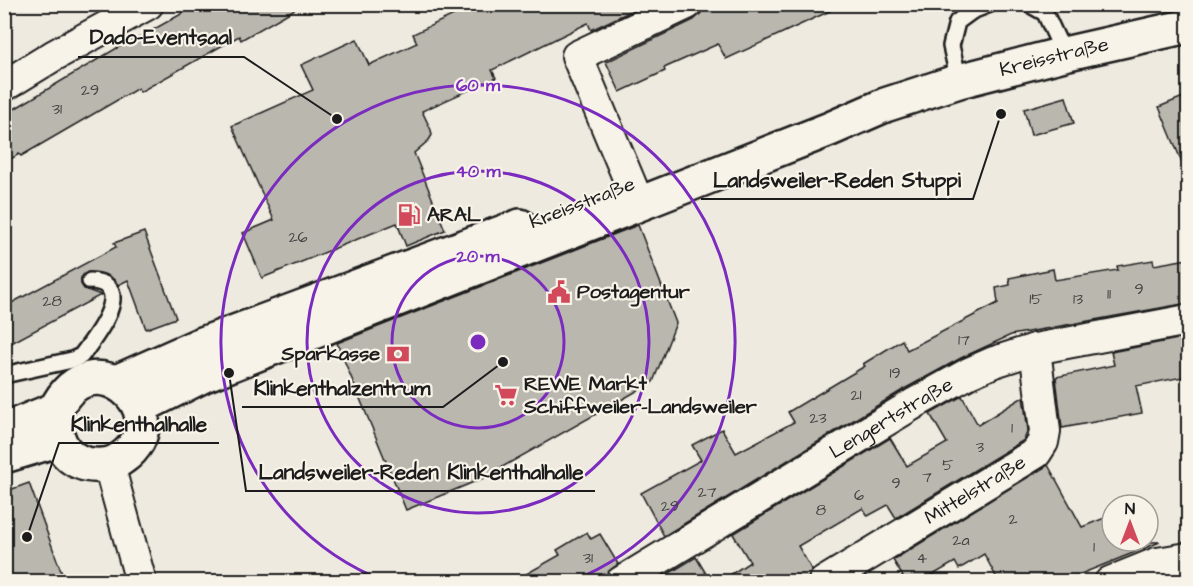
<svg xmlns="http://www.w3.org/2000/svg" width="1193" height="586" font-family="'Architects Daughter',sans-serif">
  <rect width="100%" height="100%" fill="#eeeae0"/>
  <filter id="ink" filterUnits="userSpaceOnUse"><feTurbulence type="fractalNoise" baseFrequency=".0167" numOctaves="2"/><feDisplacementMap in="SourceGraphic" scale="12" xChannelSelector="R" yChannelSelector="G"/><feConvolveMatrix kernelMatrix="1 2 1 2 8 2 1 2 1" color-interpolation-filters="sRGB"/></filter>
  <g filter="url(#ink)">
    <g fill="#bab7af" stroke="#1c1c1c" stroke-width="1.5">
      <polygon points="199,4 304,4 241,40 239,36 140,92 138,88 21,156 19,154 4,163 4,115 132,39 133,41"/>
      <polygon points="477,4 646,4 591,30 588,23 492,70 496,78 422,111 431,130 432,135 429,140 414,153 445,230 406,246 397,223 262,278 243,233 274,220 232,126 313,90 301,65 357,39 369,65 417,43 413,34"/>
      <polygon points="704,4 845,4 726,59 718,44 664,68 665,71 620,92 606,62 694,20 701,13"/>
      <polygon points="1066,97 1074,123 1031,135 1024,109"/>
      <polygon points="1183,97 1188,110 1188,177 1159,107"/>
      <polygon points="638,225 676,323 653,382 502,467 503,470 406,510 337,343"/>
      <polygon points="144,232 176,318 146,329 128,280 118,285 107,275 88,272 81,278 81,284 84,289 101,295 4,347 4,307 116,247 114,243"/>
      <polygon points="1188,259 1188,303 1011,335 961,358 906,388 664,536 641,493 701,460 692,445 722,429 736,453 794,422 788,412 865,366 863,364 902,340 907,350 998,303 996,288 1010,285 1009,278 1053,269 1055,280 1118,270 1117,266 1153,260 1154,265"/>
      <polygon points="1188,337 1188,376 1136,386 1142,413 1062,428 1056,377 1114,365 1111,352"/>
      <polygon points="962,396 978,425 1023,397 1028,430 1024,440 896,518 888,505 868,516 863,508 798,546 812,570 808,578 802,582 719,582 750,562 733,534 890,438 907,466 947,443 930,414"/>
      <polygon points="1048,465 1082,527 1112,515 1112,541 1160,542 1061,582 999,582 984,554 959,569 955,562 921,582 906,582 893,560"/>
      <polygon points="29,483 65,582 4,582 4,492"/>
      <polygon points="587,532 591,539 600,534 618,564 606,574 593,582 512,582 560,555 557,550"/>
      <polygon points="696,557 711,582 655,582"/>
    </g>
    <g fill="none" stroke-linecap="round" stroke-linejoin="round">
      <g stroke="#1c1c1c" stroke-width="20">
        <g id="lane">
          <polyline points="1029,4 1045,13 1064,54"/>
          <polyline points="959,81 951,46 957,22 972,11 990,4"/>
          <path d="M4 375 72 360 81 356C95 338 138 283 90 281"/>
        </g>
      </g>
      <g stroke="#1c1c1c" stroke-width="34">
        <g id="street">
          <polyline points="4,86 53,56 148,4"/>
          <polyline points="639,204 577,56 687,4"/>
          <polyline points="109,465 141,582"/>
          <path id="s1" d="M621 582 915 403 969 373 994 362 1035 349 1188 320"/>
          <path id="s2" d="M824 582 1036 453 1043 442 1045 431 1035 349"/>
          <polyline points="1110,582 1157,563 1188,558"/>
        </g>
      </g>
      <g stroke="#1c1c1c" stroke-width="38">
        <g id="secondary">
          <polyline points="116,382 197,346 520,226"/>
          <path id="s3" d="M140 407 204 375 830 129 885 105 959 81 1064 54 1188 26"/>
          <path d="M4 430 56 409C91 336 177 410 127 454 120 460 112 465 103 465 67 468 52 441 56 409"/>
          <polyline points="4,456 57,440"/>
        </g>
      </g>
      <use href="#lane" stroke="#f7f3e8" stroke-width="15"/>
      <use href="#street" stroke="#f7f3e8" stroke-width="30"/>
      <use href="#secondary" stroke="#f7f3e8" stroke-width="33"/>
    </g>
  </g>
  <g fill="none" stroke="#7b2cbf" stroke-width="3">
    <circle cx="478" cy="342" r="86"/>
    <circle cx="478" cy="342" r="171"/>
    <path d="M384 581A257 257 0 1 1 572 581"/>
  </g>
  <defs>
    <g id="fuel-bare" transform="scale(1.8)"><path d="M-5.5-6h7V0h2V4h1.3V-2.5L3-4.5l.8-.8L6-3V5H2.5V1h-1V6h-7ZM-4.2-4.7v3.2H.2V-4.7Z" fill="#d1495b" stroke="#f7f3e8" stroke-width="2.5" paint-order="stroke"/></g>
    <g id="civic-bare" transform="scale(1.8)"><path d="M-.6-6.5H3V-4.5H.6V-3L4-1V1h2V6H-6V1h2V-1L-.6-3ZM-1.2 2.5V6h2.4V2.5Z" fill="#d1495b" stroke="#f7f3e8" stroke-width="2.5" paint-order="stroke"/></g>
    <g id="bank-bare" transform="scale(1.8)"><path d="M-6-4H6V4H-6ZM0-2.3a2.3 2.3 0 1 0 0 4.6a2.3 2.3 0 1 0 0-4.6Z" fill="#d1495b" stroke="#f7f3e8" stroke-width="2.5" paint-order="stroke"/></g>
    <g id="supermarket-bare" transform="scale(1.8)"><path d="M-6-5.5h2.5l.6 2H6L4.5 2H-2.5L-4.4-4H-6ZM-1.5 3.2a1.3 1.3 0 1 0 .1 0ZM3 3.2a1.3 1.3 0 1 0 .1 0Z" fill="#d1495b" stroke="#f7f3e8" stroke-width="2.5" paint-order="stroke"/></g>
  </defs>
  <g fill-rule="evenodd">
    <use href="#fuel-bare" x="409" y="215"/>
    <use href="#civic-bare" x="559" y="292"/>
    <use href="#bank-bare" x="398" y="354"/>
    <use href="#supermarket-bare" x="506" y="395"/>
  </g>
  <g text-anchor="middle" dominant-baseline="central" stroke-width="4.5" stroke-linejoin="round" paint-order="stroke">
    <g font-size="16" fill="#444341">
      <text x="90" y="90">29</text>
      <text x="57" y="109">31</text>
      <text x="298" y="237">26</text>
      <text x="1139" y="289">9</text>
      <text x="1109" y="294">11</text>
      <text x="1036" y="299">15</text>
      <text x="1078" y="299">13</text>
      <text x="52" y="301">28</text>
      <text x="964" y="340">17</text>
      <text x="895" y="373">19</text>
      <text x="856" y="395">21</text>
      <text x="818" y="418">23</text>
      <text x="1012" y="428">1</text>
      <text x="980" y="447">3</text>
      <text x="948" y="465">5</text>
      <text x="927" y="477">7</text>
      <text x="896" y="483">9</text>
      <text x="707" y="492">27</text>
      <text x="859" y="495">6</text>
      <text x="670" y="506">29</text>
      <text x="821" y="510">8</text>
      <text x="1013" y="519">2</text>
      <text x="961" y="540">2a</text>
      <text x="1094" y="547">1</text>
      <text x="588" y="558">31</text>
      <text x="922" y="558">4</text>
    </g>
    <g font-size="20" fill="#1c1c1c" stroke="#f7f3e8">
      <text stroke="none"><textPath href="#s3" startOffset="980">Kreisstraße</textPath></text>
      <text transform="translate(582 203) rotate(-21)">Kreisstraße</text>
      <text stroke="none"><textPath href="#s1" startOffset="316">Lengertstraße</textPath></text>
      <text stroke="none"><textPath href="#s2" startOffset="177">Mittelstraße</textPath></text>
    </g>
    <g font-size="20" font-weight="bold" fill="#1c1c1c" stroke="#f7f3e8" text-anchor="start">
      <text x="427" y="215">ARAL</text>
      <text x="577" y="292">Postagentur</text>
      <text x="380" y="354" text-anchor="end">Sparkasse</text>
      <text x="524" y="384">REWE Markt<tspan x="524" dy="23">Schiffweiler-Landsweiler</tspan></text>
    </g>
  </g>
  <circle cx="478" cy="342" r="9" fill="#7b2cbf" stroke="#f7f3e8" stroke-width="3"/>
  <g font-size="18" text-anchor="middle" font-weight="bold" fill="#7b2cbf" stroke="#f7f3e8" stroke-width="4.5" stroke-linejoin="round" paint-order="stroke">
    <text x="478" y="91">60 m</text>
    <text x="478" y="177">40 m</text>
    <text x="478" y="262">20 m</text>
  </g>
  <path fill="none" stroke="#1c1c1c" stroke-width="2" d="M337 119L244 57H78M1001 114L973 199H701M503 362L443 407H242M27 537L59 443H219M229 373L246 491H595"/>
  <g fill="#1c1c1c" stroke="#f7f3e8" stroke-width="2">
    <circle cx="337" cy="119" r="6"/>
    <circle cx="1001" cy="114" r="6"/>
    <circle cx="503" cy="362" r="6"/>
    <circle cx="27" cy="537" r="6"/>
    <circle cx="229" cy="373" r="6"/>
  </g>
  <g font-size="21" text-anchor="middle" font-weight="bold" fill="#1c1c1c" stroke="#f7f3e8" stroke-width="4.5" stroke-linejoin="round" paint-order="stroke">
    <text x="161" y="44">Dado-Eventsaal</text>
    <text x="837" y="187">Landsweiler-Reden Stuppi</text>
    <text x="342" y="395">Klinkenthalzentrum</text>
    <text x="139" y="431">Klinkenthalhalle</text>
    <text x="421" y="479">Landsweiler-Reden Klinkenthalhalle</text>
  </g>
  <rect width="1193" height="586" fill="none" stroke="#f7f3e8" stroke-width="24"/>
  <rect x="12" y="12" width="1169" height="562" fill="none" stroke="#1c1c1c" stroke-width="2" filter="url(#ink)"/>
  <g transform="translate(1130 523)"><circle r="28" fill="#f7f3e8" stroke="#9f9d96" stroke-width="1.5"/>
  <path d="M0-4.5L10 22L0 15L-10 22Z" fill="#d1495b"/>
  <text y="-9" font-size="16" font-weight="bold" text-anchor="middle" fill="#1c1c1c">N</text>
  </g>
</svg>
